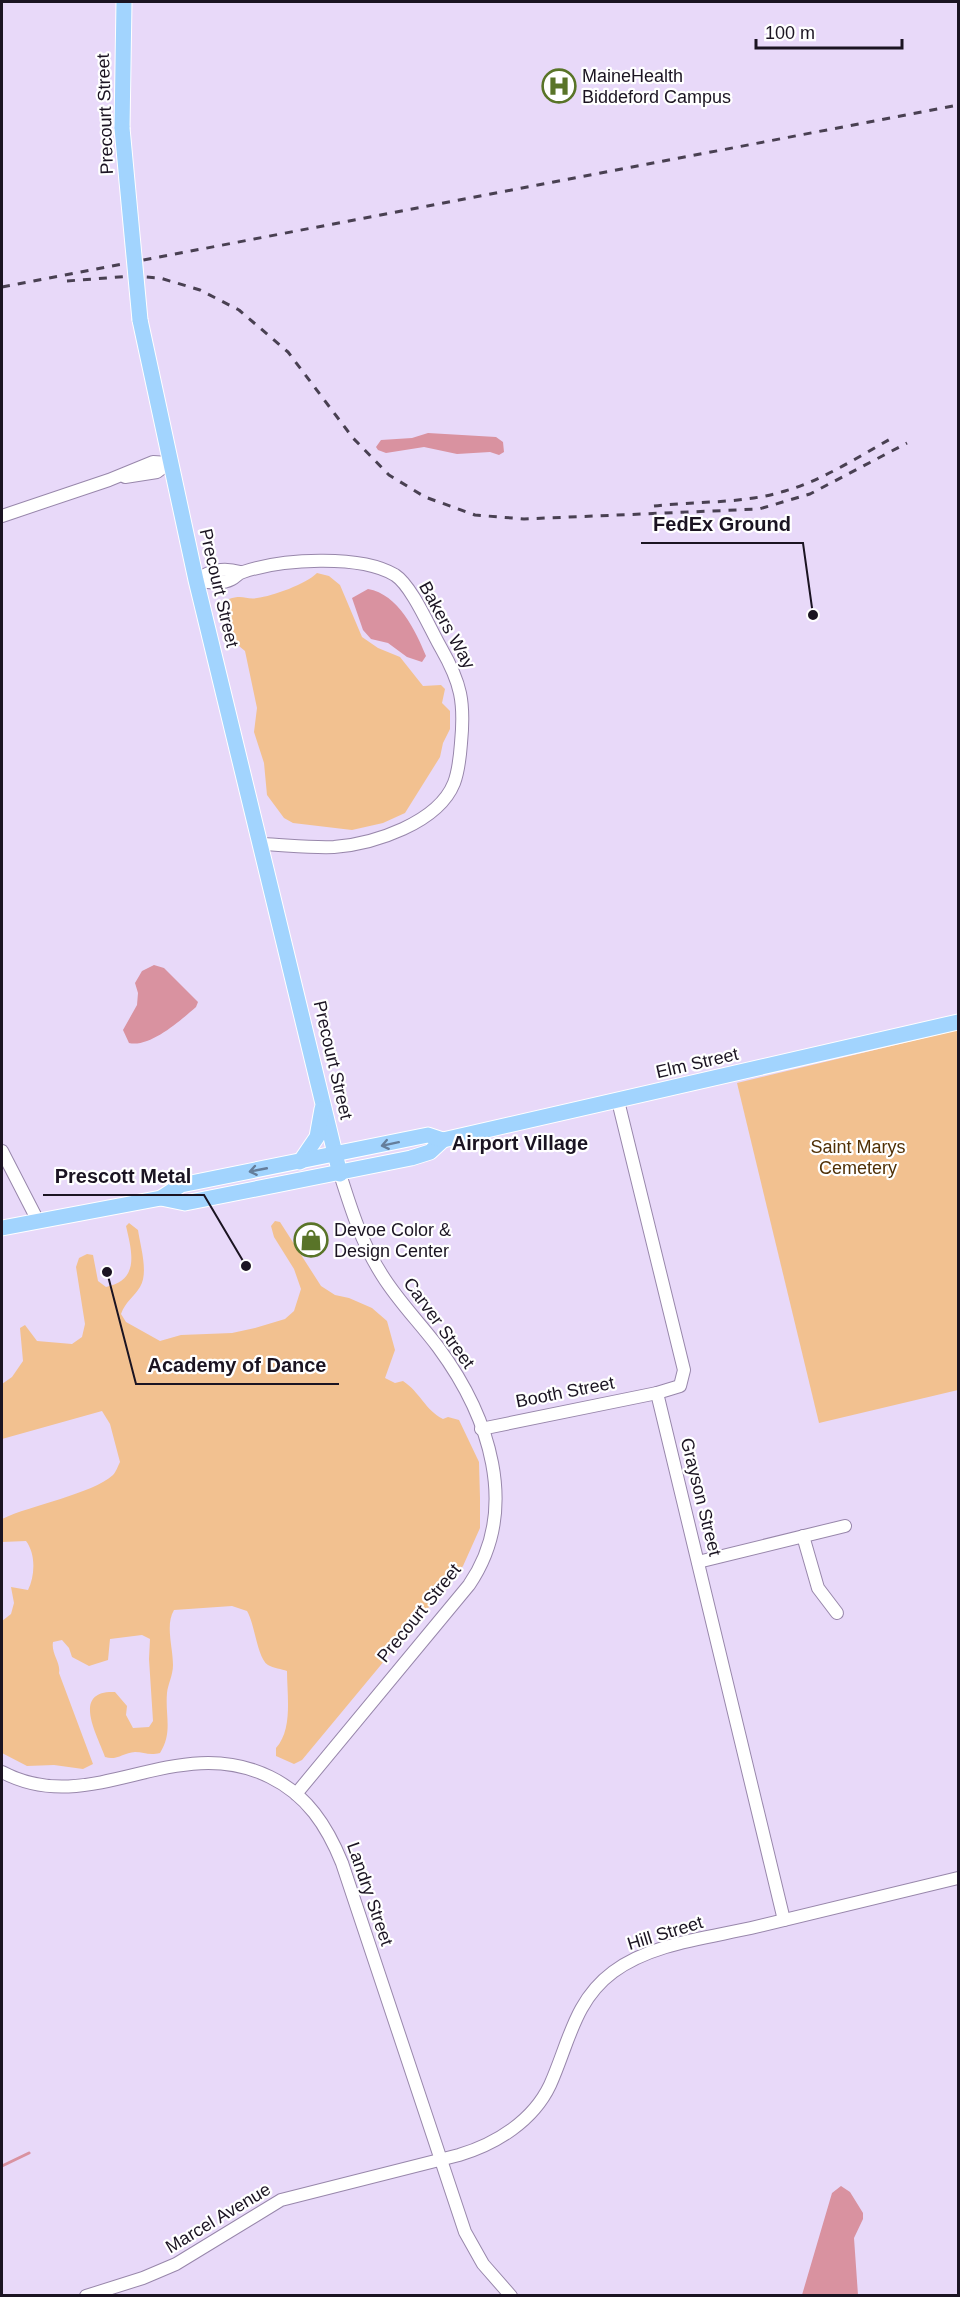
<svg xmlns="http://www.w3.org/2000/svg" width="960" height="2297" font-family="Helvetica,sans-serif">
  <rect width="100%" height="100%" fill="#e8d9f9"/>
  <g fill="#f2c190">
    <path d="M317 573 329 576 340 585 362 637 378 648 400 657 423 686 441 685 445 689 442 703 450 711V729L443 743 440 757 405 813 383 823 352 830 293 823 284 818 267 795 264 763 254 732 257 708 245 651C227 637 221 621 229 599 243 594 246 600 257 598 273 596 306 584 317 573Z"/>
    <polygon points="958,1030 958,1390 819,1423 737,1083"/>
    <path d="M275 1221 280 1222 321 1286 335 1295 349 1298 372 1308 387 1321 395 1350 385 1378 395 1383 403 1381C420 1392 425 1410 443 1419L448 1417 459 1420 479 1462 480 1498V1528L463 1566 302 1760 294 1764 276 1756V1748C293 1729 287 1695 287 1671 282 1669 273 1668 268 1665 257 1658 255 1624 247 1611L232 1606 174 1610C165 1625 173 1647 173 1665 173 1675 168 1684 167 1693 165 1716 173 1732 160 1753 149 1756 144 1752 135 1752 123 1753 116 1761 105 1757 98 1736 70 1690 115 1692L127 1706 126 1715 133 1728 149 1727 153 1721 149 1659 150 1639 142 1635 110 1639 108 1660 89 1666 72 1657 69 1648 62 1640 53 1642C51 1654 61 1662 59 1673L93 1764 83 1769 54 1765 27 1766 2 1753V1621L11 1614 14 1603 11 1587 28 1590C35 1576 36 1554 26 1541L2 1542V1519C31 1505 92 1494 113 1475 116 1472 118 1466 120 1462L110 1424 102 1411 2 1439V1384L12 1377 23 1361 20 1328 25 1325 37 1341 72 1344 82 1337 85 1324 76 1267 79 1258 87 1254 93 1255 98 1281 106 1287C140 1280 132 1252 126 1226L129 1223 138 1230C140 1245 149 1273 140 1287 134 1297 125 1302 121 1314L126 1322 160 1341 181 1335 232 1333 255 1328 285 1319 294 1311 301 1289 294 1269 274 1237 271 1226Z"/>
  </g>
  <g fill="#d992a0">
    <polygon points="428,433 496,437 503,442 504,452 499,455 490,452 457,454 424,447 386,453 378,450 376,447 381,440 412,438"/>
    <path d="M368 589C398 594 416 631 426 656L422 662 407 657 388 643 371 639 363 630 352 598Z"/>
    <path d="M154 965 164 968 198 1002 196 1007C181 1020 150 1048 129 1043L123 1030 137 1005 138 993 135 983 142 971Z"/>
    <polygon points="841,2186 850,2192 863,2213 863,2219 854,2238 858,2295 802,2295 832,2193"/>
  </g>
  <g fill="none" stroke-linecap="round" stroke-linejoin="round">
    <polyline stroke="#d992a0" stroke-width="3" points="2,2166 29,2153"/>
    <g stroke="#9887ab" stroke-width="14">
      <g id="minor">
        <polyline points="125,477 157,472 169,463"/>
        <polyline points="2,516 109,480 153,462 169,463"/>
        <path d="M196 580C207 582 221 585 232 579 236 577 238 573 243 572 281 559 360 554 395 575 412 586 430 629 441 648 461 683 465 702 461 743 460 756 459 770 454 783 438 823 374 844 334 847 311 848 286 845 262 844"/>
        <path d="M196 580C211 570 223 567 240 572"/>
        <polyline points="618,1101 684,1370 680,1386 657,1393 784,1920"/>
        <polyline points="2,1151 38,1221"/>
        <polyline points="481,1429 657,1393"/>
        <polyline points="803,1536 818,1588 837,1613"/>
        <polyline points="698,1562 845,1526"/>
        <path d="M2 1772C92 1820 175 1730 270 1777 307 1795 327 1826 342 1863L465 2232 483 2264 511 2296"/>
        <path d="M296 1794 469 1585C521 1509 489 1416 438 1347 420 1323 398 1301 382 1275 362 1244 351 1209 340 1174"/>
        <path d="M86 2296 143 2278 176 2264 281 2200 459 2155C496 2144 533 2121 550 2085 569 2043 574 2001 613 1972 650 1944 706 1938 751 1928 820 1911 889 1894 958 1878"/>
      </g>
    </g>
    <g stroke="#fff" stroke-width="17">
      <g id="major">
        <polyline points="122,128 124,2"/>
        <polyline points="140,320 196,580 340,1174"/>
        <polyline points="300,1162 317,1137 322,1109"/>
        <polyline points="161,1198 185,1203 411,1158 430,1152 443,1140"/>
        <polyline points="2,1228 161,1198 181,1185 428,1135 443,1140 958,1022"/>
      </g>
    </g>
    <use href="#minor" stroke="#fff" stroke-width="12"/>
    <use href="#major" stroke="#a2d4fe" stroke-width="15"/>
    <g stroke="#494052" stroke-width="3" stroke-dasharray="8 8" stroke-linecap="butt">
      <polyline points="67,281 131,276 160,278 200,290 239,310 288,352 353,438 389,475 425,497 475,515 524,519 759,509 810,494 907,443"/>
      <polyline points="2,287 958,105"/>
      <path d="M654 506C697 501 743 504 785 491 823 480 858 457 892 438"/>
    </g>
    <g stroke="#fff" stroke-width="17" stroke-linecap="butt">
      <polyline id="major-bridge" points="122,128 140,320"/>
    </g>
    <use href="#major-bridge" stroke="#a2d4fe" stroke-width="15"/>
  </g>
  <defs><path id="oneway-shaft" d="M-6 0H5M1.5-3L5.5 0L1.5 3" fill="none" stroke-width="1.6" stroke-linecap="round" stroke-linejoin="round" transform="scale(1.5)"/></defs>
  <g stroke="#657e9b">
    <use href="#oneway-shaft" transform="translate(390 1144) rotate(168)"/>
    <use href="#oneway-shaft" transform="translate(258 1170) rotate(169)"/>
  </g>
  <defs>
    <g id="hospital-ring" transform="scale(1.725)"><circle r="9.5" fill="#fff" stroke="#597428" stroke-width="1.5"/><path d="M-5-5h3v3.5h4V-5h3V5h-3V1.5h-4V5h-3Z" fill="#597428"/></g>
    <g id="shop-ring" transform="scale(1.725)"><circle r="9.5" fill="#fff" stroke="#597428" stroke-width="1.5"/><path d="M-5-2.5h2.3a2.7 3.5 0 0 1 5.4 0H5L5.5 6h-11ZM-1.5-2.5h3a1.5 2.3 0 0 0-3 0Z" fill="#597428"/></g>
  </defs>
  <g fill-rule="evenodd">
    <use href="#hospital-ring" x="559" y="86"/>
    <use href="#shop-ring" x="311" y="1240"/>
  </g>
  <g text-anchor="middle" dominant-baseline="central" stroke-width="4.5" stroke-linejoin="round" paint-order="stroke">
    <g font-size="18" fill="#1b1422" stroke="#fff" text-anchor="start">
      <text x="582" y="76">MaineHealth<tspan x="582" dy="21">Biddeford Campus</tspan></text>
      <text x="334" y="1230">Devoe Color &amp;<tspan x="334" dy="21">Design Center</tspan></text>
    </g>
    <g font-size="18" fill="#1b1422" stroke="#fff">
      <text transform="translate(105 114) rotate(-92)">Precourt Street</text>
      <text transform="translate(219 588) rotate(77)">Precourt Street</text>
      <text transform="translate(447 625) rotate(61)">Bakers Way</text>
      <text transform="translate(333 1060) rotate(77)">Precourt Street</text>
      <text transform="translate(697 1063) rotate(-13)">Elm Street</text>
      <text transform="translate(439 1323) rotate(54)">Carver Street</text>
      <text transform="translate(565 1392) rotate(-11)">Booth Street</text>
      <text transform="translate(701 1497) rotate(76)">Grayson Street</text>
      <text transform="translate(419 1613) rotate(-51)">Precourt Street</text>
      <text transform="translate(370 1894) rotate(71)">Landry Street</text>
      <text transform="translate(665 1933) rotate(-17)">Hill Street</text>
      <text transform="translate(218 2218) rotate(-31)">Marcel Avenue</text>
    </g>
    <g font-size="18" fill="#503006" stroke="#fff">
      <text x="858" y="1147">Saint Marys<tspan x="858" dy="21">Cemetery</tspan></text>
    </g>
    <g font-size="20" font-weight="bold" fill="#1b1422" stroke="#fff">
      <text x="520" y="1143">Airport Village</text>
    </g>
  </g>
  <path fill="none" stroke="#1b1422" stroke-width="2" d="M813 615L803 543H641M246 1266L204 1195H43M107 1272L136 1384H339"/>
  <g fill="#1b1422" stroke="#fff" stroke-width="2">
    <circle cx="813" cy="615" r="6"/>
    <circle cx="246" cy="1266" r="6"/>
    <circle cx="107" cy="1272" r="6"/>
  </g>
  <g font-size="20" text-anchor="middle" font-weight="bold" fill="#1b1422" stroke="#fff" stroke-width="4.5" stroke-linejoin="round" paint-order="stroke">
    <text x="722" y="531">FedEx Ground</text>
    <text x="123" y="1183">Prescott Metal</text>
    <text x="237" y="1372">Academy of Dance</text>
  </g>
  <rect width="960" height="2297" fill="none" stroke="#1b1422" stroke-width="6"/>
  <path d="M756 39v9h146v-9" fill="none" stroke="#1b1422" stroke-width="3"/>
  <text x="765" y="39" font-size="18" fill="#1b1422" stroke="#ffffff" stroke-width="4.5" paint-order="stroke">100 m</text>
</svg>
